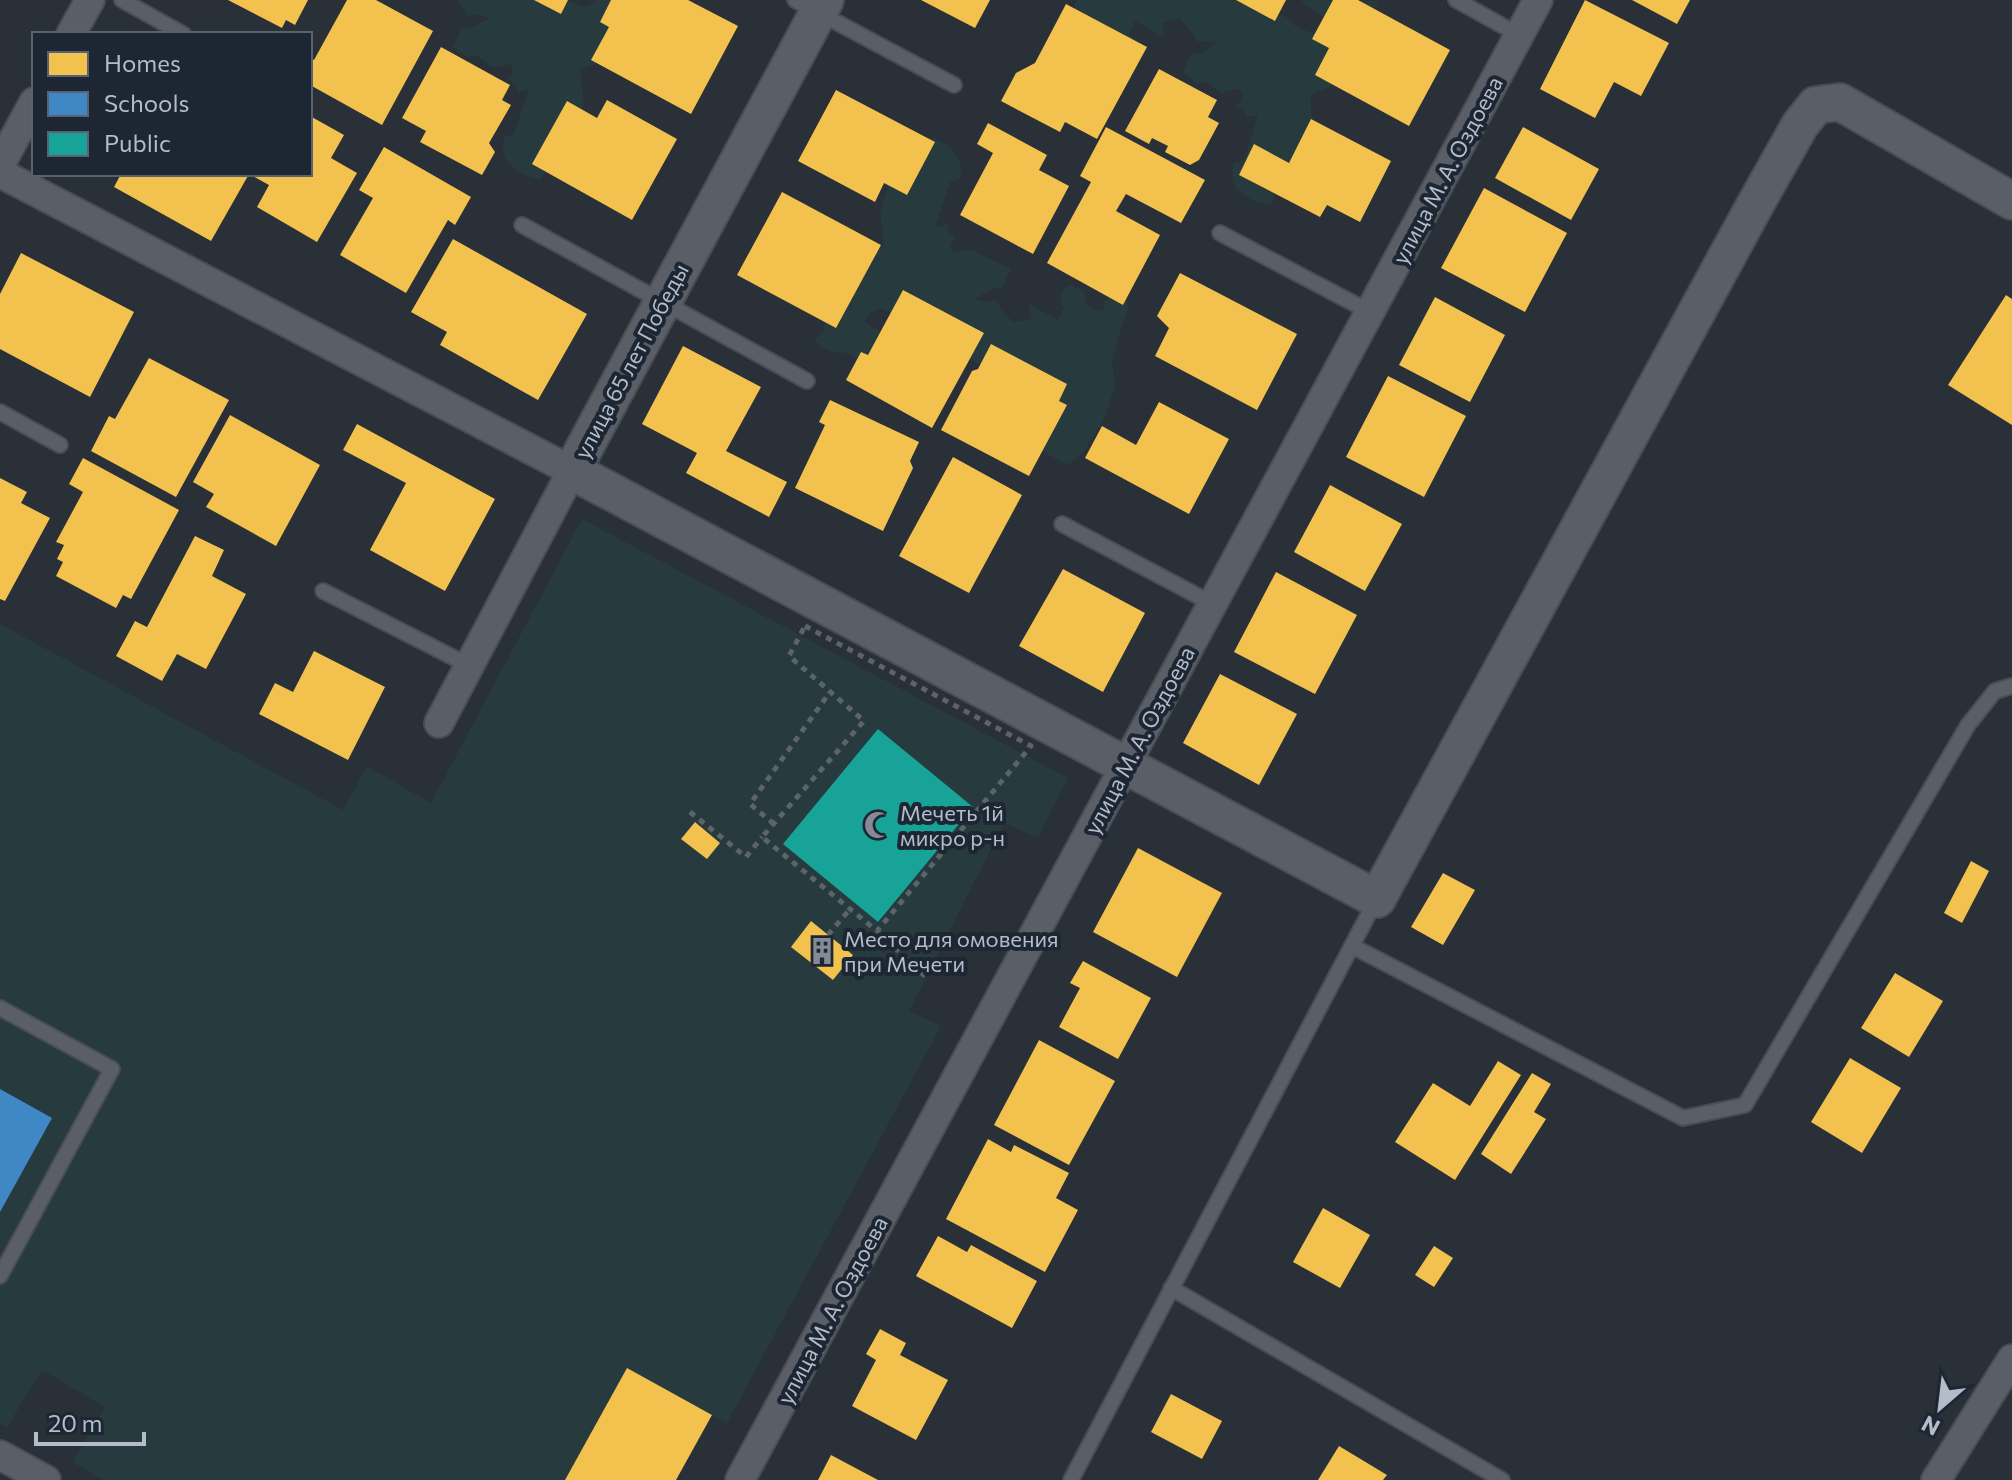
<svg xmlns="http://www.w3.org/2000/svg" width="2012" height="1480" font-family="Commissioner,sans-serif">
  <rect width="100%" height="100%" fill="#2a3038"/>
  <g fill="#273a3e">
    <path d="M457 0H566L583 7 593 3 595 0H634L601 61 581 70C579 83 586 95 583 108 581 120 552 156 544 168V173L541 179C529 179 510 169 505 158 502 151 503 143 504 137L514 134 529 89 518 92 516 85 507 79 511 76 513 67 508 64 492 68 478 56 467 57 453 47 462 28 468 29 490 18 478 14 467 16Z"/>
    <path d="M1076 0H1257L1276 14 1289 18 1295 26 1312 33 1322 29 1328 20 1304 4 1301 0 1379 1 1376 7 1369 11 1330 87 1311 95C1309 108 1315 121 1313 134 1311 151 1285 180 1273 194L1274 199 1270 204C1258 204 1239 195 1234 184 1231 177 1233 169 1234 163L1244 160 1258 115 1247 117 1245 111 1236 105 1241 102 1243 93 1238 89 1221 93 1207 82 1196 83 1183 72 1191 54H1198L1219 43 1207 41 1197 42 1193 33 1180 19 1163 23 1165 38 1135 21 1129 35 1134 39 1133 49 1074 10Z"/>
    <path d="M923 138C947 138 965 155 960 179L950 182 935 227 947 224 948 232 957 237 953 240 950 248 955 252 972 249C985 259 997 260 1011 269L1002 288H995L974 299 986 302 996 300 1001 309 1013 322 1031 319 1029 304 1058 320 1064 307 1060 303 1061 293 1069 285 1084 291 1087 306 1103 312 1104 302 1113 295 1126 299 1129 307 1120 332 1112 363 1115 385 1105 418 1083 453 1068 465C1056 460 1048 453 1036 448L984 367 891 313 881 308 871 313 865 322 890 338 864 376 855 357 846 353 830 351 814 341 818 335 824 331V322L830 318 863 255 883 246C884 234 879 222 881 209 882 191 912 153 923 138Z"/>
    <polygon points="582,519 1068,778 1038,838 1004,823 909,1011 941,1026 727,1423 627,1369 565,1480 104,1480 72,1462 105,1407 42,1370 7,1427 0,1424 0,624 343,810 367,766 431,803"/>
  </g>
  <g fill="#f2c14e">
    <polygon points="228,0 308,0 295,25 286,20 282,28"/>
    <polygon points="347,0 376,0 433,31 382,125 310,85 310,57 314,60"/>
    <polygon points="534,0 568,0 561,14"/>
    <polygon points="611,0 688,0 738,26 691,114 591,60 609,27 600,22"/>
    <polygon points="921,0 990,0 975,28"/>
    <polygon points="1236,0 1286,0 1275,21"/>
    <polygon points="1333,0 1358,0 1450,50 1409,126 1315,75 1329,48 1312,39"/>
    <polygon points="1585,0 1669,43 1641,96 1614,82 1595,118 1540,89"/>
    <polygon points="1632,0 1690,0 1677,24"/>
    <polygon points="1066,4 1147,47 1097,139 1065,122 1060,132 1001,101 1016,73 1035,63"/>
    <polygon points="441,47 510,85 502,100 511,105 489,143 495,152 482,175 420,142 426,131 402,118"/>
    <polygon points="1159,69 1217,100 1208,117 1219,123 1199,160 1190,165 1165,152 1168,146 1152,138 1149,144 1125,131"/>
    <polygon points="836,90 935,142 907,195 884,183 875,202 798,161"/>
    <polygon points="607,100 677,139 632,220 532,164 567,101 597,118"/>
    <polygon points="310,116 344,135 331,158 357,173 317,242 257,207 269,185 249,174 310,174"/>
    <polygon points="1311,119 1391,161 1360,222 1327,205 1320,217 1239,175 1254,144 1289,163"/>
    <polygon points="988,123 1047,155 1039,170 1069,186 1033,254 960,215 993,153 977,144"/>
    <polygon points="1106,127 1205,180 1181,223 1126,194 1116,211 1160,235 1123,305 1047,263 1091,182 1080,176"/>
    <polygon points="1523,127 1599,169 1571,220 1495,178"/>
    <polygon points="384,147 471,197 455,225 448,220 406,293 340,255 373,198 359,190"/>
    <polygon points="121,174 249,174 211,241 114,187"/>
    <polygon points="1484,188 1567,233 1525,312 1441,268"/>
    <polygon points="782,192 881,245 836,328 737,275"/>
    <polygon points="453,239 587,314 538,400 440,345 447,332 411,312"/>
    <polygon points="21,253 134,312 90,397 0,349 0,294"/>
    <polygon points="1180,273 1297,334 1257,410 1155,356 1169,328 1157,316"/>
    <polygon points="903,290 984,333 932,428 846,380 861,352 868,355"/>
    <polygon points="2006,295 2012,299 2012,425 1948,385"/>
    <polygon points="1435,297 1505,335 1470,402 1399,365"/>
    <polygon points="991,344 1067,384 1059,401 1067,405 1029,476 941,430 972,371 978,369"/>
    <polygon points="683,346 761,387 726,451 787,482 769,517 686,473 697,453 642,424"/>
    <polygon points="149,358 229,400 176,497 91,451 109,416 115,419"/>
    <polygon points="1388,376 1466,416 1424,497 1346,457"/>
    <polygon points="830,400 919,442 910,461 913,468 883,531 795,488 825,425 819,422"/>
    <polygon points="1159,402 1229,439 1189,514 1085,458 1102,426 1136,445"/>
    <polygon points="230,415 320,465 276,546 206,507 214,494 193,482"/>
    <polygon points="357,424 495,499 445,591 370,550 406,483 343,450"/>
    <polygon points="953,457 1022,495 969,593 899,556"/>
    <polygon points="83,458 179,510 131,599 123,595 116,608 56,576 63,562 57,559 64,545 56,542 83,492 69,484"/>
    <polygon points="0,478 27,492 21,503 50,518 5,601 0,599"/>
    <polygon points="1330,485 1402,524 1365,591 1294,552"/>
    <polygon points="195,536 224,550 212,576 246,594 206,669 177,654 162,681 116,656 135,621 147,627"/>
    <polygon points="1063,569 1145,613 1103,692 1019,646"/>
    <polygon points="1276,572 1357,615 1315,694 1234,652"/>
    <polygon points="314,651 385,687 348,760 259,714 275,683 293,692"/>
    <polygon points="1220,674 1297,714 1259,785 1183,743"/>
    <polygon points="695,822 720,843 707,859 681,839"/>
    <polygon points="1138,848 1222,893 1177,977 1093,932"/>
    <polygon points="1971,861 1989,871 1962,923 1944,913"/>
    <polygon points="1443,873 1475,890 1443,945 1411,927"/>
    <polygon points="811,921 853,955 833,980 791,947"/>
    <polygon points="1083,961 1151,998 1118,1059 1059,1027 1080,988 1070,983"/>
    <polygon points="1895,973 1943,1001 1909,1057 1861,1028"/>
    <polygon points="1039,1040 1115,1081 1069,1165 994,1125"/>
    <polygon points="1850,1058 1901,1088 1862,1153 1811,1122"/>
    <polygon points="1498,1061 1521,1075 1455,1180 1395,1142 1433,1083 1470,1106"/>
    <polygon points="1532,1073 1551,1084 1534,1112 1546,1119 1511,1174 1481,1154"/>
    <polygon points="988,1139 1011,1152 1014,1145 1069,1173 1056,1198 1078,1210 1045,1272 946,1219"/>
    <polygon points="1323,1208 1370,1235 1340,1288 1293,1262"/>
    <polygon points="938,1236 967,1252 971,1245 1037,1281 1012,1328 916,1276"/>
    <polygon points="1434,1246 1453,1258 1434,1287 1415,1275"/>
    <polygon points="880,1329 906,1343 900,1355 948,1380 916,1440 852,1406 876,1360 866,1354"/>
    <polygon points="627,1368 712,1415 676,1480 565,1480"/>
    <polygon points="1171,1394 1222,1421 1202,1459 1151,1432"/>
    <polygon points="1339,1446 1387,1475 1383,1480 1318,1480"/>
    <polygon points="831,1455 878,1480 818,1480"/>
  </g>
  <polygon fill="#3f88c5" points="0,1089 52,1118 0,1212"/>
  <polygon fill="#17a398" points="878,729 973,807 878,922 783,844"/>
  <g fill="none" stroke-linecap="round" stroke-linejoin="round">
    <g stroke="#484c53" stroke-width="18">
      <g id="service">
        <polyline points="122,0 183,34"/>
        <polyline points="795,0 954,85"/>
        <polyline points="1456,0 1519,35"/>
        <polyline points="522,225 807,381"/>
        <polyline points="1220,233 1370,312"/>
        <polyline points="0,412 60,445"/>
        <polyline points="1062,524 1213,604"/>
        <polyline points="323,591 468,665"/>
        <polyline points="1352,946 1683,1118 1745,1105 1968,725 1995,691 2012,686"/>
        <polyline points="0,1008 112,1069 0,1276"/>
        <polyline points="1171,1288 1502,1480"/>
        <polyline points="1071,1480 1376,900"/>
      </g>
    </g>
    <g stroke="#484c53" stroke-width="32">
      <g id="minor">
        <polyline points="71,34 90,0"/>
        <polyline points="0,165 34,102"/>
        <polyline points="0,173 572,471 439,723"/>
        <polyline points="0,1455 46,1480"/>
        <polyline points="740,1480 1538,0"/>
        <polyline points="1936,1480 2012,1359"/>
      </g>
    </g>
    <g stroke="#484c53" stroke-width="40">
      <polyline id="tertiary" points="825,0 572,471 1377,899 1755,205 1800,125 1816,105 1840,102 2012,201"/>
    </g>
    <g stroke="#5d636a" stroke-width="5" stroke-dasharray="6 6" stroke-linecap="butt">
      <polygon points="805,626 1031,746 877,931 762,837 864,721 789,656"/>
      <polyline points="690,812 746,857 762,837"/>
      <polyline points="774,824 750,804 830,692"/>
      <polyline points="877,931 926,977"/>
      <polyline points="828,935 850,909"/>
    </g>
    <use href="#service" stroke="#5a5e66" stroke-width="14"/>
    <use href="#minor" stroke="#5a5e66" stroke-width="28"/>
    <use href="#tertiary" stroke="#5a5e66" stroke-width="36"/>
  </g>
  <defs>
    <g id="mosque-bare" transform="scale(2.16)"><path d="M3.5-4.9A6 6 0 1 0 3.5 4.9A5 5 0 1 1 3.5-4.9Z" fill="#848b96" stroke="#1d2633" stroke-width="2.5" paint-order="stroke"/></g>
    <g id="building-bare" transform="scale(2.16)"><path d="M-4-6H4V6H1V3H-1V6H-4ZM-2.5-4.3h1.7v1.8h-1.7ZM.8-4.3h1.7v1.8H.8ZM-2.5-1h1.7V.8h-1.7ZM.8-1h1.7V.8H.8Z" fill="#848b96" stroke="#1d2633" stroke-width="2.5" paint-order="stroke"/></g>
  </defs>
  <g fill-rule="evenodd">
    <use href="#mosque-bare" x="878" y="825"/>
    <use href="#building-bare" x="822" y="951"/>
  </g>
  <g text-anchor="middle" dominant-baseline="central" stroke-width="8" stroke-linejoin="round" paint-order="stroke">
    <g font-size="22" fill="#b4bcc9" stroke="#1d2633">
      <text transform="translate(1447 170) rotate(-62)">улица М. А. Оздоева</text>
      <text transform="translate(631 361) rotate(-62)">улица 65 лет Победы</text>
      <text transform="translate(1139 740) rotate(-62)">улица М. А. Оздоева</text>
      <text transform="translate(832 1310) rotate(-62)">улица М. А. Оздоева</text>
    </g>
    <g font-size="22" fill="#b4bcc9" stroke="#1d2633" text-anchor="start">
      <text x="900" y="812">Мечеть 1й<tspan x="900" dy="25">микро р-н</tspan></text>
      <text x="844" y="938">Место для омовения<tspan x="844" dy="25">при Мечети</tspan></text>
    </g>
  </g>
  <rect x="32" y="32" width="280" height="144" fill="#1d2633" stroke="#59626f" stroke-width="2"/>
  <rect x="48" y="52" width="40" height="24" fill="#f2c14e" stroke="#59626f" stroke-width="2"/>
  <text x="104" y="72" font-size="24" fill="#b4bcc9">Homes</text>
  <rect x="48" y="92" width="40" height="24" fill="#3f88c5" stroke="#59626f" stroke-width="2"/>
  <text x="104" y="112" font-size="24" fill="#b4bcc9">Schools</text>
  <rect x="48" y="132" width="40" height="24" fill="#17a398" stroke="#59626f" stroke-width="2"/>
  <text x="104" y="152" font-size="24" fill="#b4bcc9">Public</text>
  <g transform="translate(1940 1408) rotate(208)" stroke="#1d2633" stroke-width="6" paint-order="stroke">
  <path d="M0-6L14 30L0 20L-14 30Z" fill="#b4bcc9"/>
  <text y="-12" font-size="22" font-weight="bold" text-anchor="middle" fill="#b4bcc9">N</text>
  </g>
  <path d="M36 1432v12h108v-12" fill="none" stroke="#b4bcc9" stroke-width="4"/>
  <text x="48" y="1432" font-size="24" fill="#b4bcc9" stroke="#1d2633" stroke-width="6" paint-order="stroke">20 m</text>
</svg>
